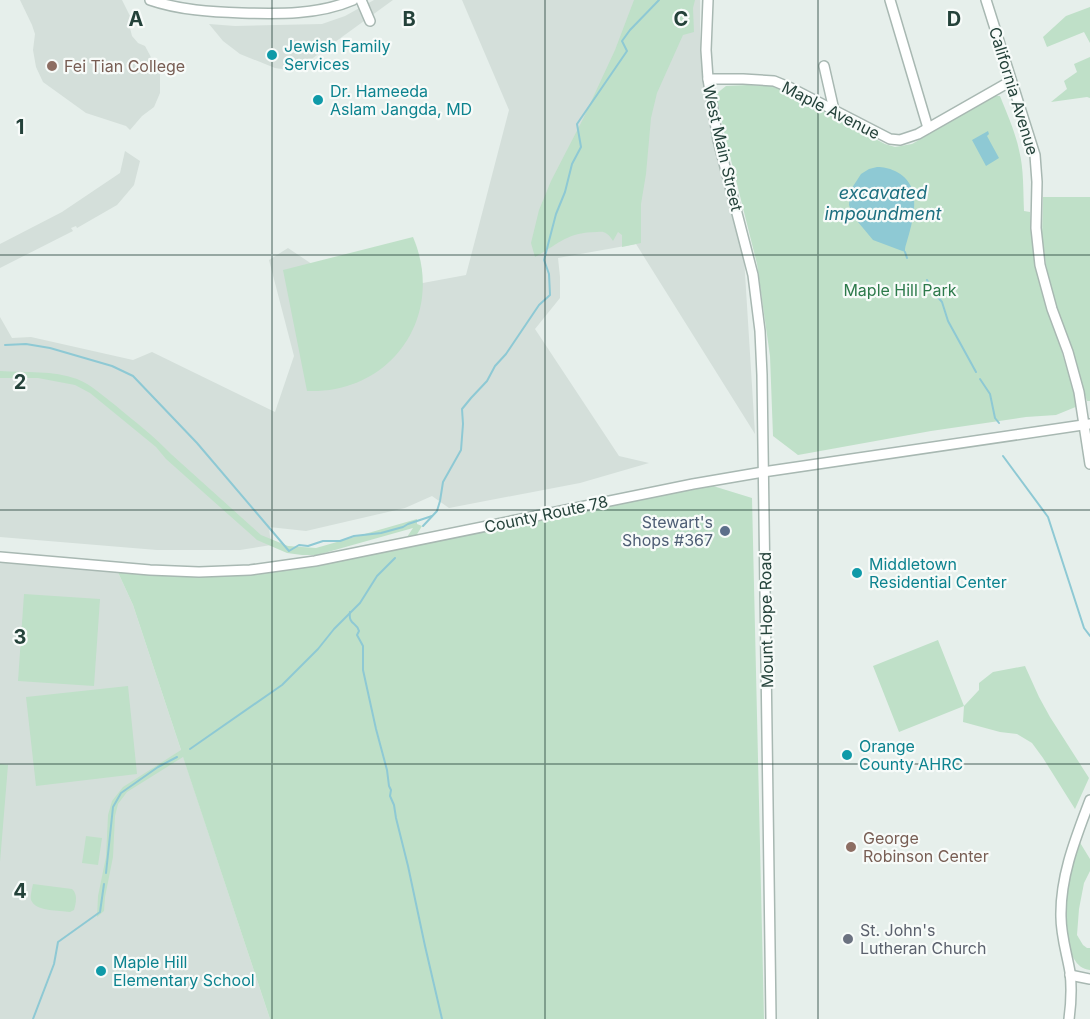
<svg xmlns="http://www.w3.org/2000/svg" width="1090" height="1019" font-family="Inter,sans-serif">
  <rect width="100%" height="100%" fill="#e6efeb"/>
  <g fill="#d4dfda">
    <polygon points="20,0 122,0 132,20 130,28 132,36 138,43 145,46 160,74 160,93 154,107 142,116 130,130 126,126 86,113 43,82 36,67 33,50 35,34 32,25"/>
    <polygon points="374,0 393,0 295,71 275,68 240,54 223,41 209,24 235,26 322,24 345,16"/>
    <polygon points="462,0 700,0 700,38 704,75 742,225 755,434 636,244 558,258 560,277 560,298 535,329 619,456 649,463 580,483 449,508 432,496 405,508 306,531 269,527 271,545 240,550 157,550 0,537 0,317 12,338 31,337 133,360 152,352 275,412 294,356 269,260 288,248 358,295 466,275 509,110"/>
    <polygon points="125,151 140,161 134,185 117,205 77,228 76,226 71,228 73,231 0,268 0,244 62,212 120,173"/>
    <polygon points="0,558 116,568 133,605 270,1019 0,1019"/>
  </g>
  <g fill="#bfe0c8">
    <path d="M634 0H695L693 8 694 32 683 35 657 93 651 118 646 174 641 204V243L622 247V235L618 232 613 241C611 238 609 235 607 234 603 231 601 232 597 232 567 232 559 244 535 257L531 243 539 210 551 181 583 119 615 50Z"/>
    <polygon points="1090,7 1090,43 1084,32 1047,47 1043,37 1066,16"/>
    <polygon points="1090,57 1090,98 1087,97 1051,102 1067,89 1064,81 1077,72 1074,64"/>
    <path d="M747 85 771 86 782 90 885 144 895 147 912 144 995 96H1000C1007 114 1015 131 1019 150 1024 169 1023 191 1024 211L1030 212 1032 241 1036 269 1050 319 1060 346 1078 406 1056 415 1026 417 931 431 798 455 773 436 770 356 757 264 725 136 716 94 726 86Z"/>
    <polygon points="1043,197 1090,197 1090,401 1087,401 1049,285 1042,237"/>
    <path d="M413 237C446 315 392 394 307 391L283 270Z"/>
    <path d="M0 371C26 373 53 370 77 379 92 385 103 396 115 405 134 421 154 436 171 454L261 535 288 546 316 548 417 519V524L422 526 413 541 713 486 752 498 764 1019H270L183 757 127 792 118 804 115 816 113 857 105 897 104 911 97 917 98 896 106 857 108 815 112 801 123 787 181 750 133 605 116 568 212 572 403 543 413 528 317 555H302L287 553 257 540 166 459 156 447 90 393 75 385 38 378H0Z"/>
    <polygon points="24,594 100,599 94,686 18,681"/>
    <polygon points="938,640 964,706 979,690 979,683 993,672 1025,666 1039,697 1050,717 1089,778 1075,809 1043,758 1032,743 1017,734 1000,732 963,722 964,706 899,732 873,666"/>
    <polygon points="128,686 137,774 36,786 26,697"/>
    <polygon points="0,764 8,765 0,862"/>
    <polygon points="86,836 102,838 98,865 82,863"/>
    <path d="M1079 841 1090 859V871L1084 883 1079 909 1077 935 1083 945 1087 948H1090V970C1061 967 1065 907 1068 887 1070 872 1075 856 1079 841Z"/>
    <path d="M33 884 72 889C78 894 76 903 74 910L70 912C59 910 36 912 31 900 30 896 32 889 33 884Z"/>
  </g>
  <g fill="#8ec9d4">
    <polygon points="988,131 989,134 987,136 999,158 986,166 972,140"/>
    <path d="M877 167C884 167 888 168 895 171 926 186 912 223 905 249V252L873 240 853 216 849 205 850 191 861 174 869 169Z"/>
  </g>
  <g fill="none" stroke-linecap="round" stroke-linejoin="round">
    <g stroke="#8ec9d4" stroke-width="2">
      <polyline points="905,252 907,258"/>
      <polyline points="927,280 932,290 942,302 948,321 976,372"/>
      <polyline points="5,345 26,344 50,348 112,366 133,376 197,443 289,551 299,545 308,546 323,541 340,541 354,536 381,533 403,527 408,524 432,516"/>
      <polyline points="980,379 990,394 995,418 999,423"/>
      <polyline points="1003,456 1048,517 1084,628 1090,636"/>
      <polyline points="423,526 437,511 440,501 443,482 461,450 463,424 462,409 471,398 487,381 495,366 506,354 539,305 550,295 549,274 544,260 556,214 565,192 572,164 581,147 577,124 627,51 622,41 630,30 659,0"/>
      <path d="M350 612C348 625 357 622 359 631L357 635 363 646V670L376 729 387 770 389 786 391 790 390 796 394 805 396 818 408 866 425 946 442 1019"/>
      <polyline points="190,749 282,685 318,649 334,629 360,603 377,576 395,558"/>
      <polyline points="106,873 113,807 121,793 158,767 177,757"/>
      <polyline points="33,1019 54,964 58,942 100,912 104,884"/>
    </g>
    <g stroke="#a8b8b2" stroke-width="12">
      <g id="minor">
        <path d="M150 0C179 10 212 12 242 13 279 14 318 15 353 0"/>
        <polyline points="361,0 370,21"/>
        <polyline points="708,0 706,50 708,79 718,140 753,275 760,331 762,375 771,1019"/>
        <polyline points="890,0 928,128"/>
        <polyline points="986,0 1035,155 1037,182 1036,228 1040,265 1052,309 1068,352 1079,392 1090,464"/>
        <polyline points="824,66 834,110"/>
        <polyline points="708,79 743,79 774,81 791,88 890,139 900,140 918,134 1011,81"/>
        <polyline points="0,557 150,570 199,572 250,570 315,561 693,484 763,472 1090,424"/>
        <polyline points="1070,975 1090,979"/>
        <path d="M1069 1019C1071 1004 1072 988 1070 972 1067 954 1061 936 1061 917 1060 876 1076 837 1090 800"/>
      </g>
    </g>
    <use href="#minor" stroke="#fff" stroke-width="9"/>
  </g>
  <path fill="none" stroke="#24423a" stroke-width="1.5" stroke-opacity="0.55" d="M272 0V1019M545 0V1019M818 0V1019M0 255H1090M0 510H1090M0 764H1090"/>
  <g fill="#0f9aa8" stroke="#f7fbf9" stroke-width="2">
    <circle cx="272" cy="55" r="6"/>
    <circle cx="318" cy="100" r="6"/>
    <circle cx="857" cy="573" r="6"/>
    <circle cx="847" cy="755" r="6"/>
    <circle cx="101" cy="971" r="6"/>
  </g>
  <g fill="#8d6e63" stroke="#f7fbf9" stroke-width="2">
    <circle cx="52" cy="66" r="6"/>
    <circle cx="851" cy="847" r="6"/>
  </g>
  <circle fill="#5c6f8a" stroke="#f7fbf9" stroke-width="2" cx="725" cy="531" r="6"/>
  <circle fill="#6b7280" stroke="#f7fbf9" stroke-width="2" cx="848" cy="939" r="6"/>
  <g text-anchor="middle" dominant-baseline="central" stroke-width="4.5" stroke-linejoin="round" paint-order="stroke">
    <g font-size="16" fill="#0d838f" stroke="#f7fbf9" text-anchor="start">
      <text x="284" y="46">Jewish Family<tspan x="284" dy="18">Services</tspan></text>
      <text x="330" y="91">Dr. Hameeda<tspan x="330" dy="18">Aslam Jangda, MD</tspan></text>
      <text x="869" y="564">Middletown<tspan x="869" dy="18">Residential Center</tspan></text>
      <text x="859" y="746">Orange<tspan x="859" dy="18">County AHRC</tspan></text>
      <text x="113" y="962">Maple Hill<tspan x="113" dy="18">Elementary School</tspan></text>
    </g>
    <g font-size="16" fill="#785e54" stroke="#f7fbf9" text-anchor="start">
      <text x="64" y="66">Fei Tian College</text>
      <text x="863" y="838">George<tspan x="863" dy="18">Robinson Center</tspan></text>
    </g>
    <g font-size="16" fill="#24423a" stroke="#f7fbf9">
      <text transform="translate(1014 91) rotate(73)">California Avenue</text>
      <text transform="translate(831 110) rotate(27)">Maple Avenue</text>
      <text transform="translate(723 148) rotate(77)">West Main Street</text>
      <text transform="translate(546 514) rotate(-12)">County Route 78</text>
      <text transform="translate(766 620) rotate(-91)">Mount Hope Road</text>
    </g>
    <g font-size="16" fill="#2d7a4b" stroke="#f7fbf9">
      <text x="900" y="290">Maple Hill Park</text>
    </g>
    <g font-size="16" fill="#4e5e75" stroke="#f7fbf9" text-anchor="end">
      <text x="713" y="522">Stewart's<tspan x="713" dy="18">Shops #367</tspan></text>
    </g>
    <g font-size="16" fill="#5b616d" stroke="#f7fbf9" text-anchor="start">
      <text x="860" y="930">St. John's<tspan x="860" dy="18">Lutheran Church</tspan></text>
    </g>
    <g font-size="18" font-style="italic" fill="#1c6f80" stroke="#f7fbf9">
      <text x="883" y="192">excavated<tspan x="883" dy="21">impoundment</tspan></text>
    </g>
  </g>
  <g font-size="20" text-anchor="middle" font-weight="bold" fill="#24423a" stroke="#f7fbf9" stroke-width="4.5" stroke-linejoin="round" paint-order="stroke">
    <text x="136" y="26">A</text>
    <text x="409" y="26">B</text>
    <text x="681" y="26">C</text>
    <text x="954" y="26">D</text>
    <text x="20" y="134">1</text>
    <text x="20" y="389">2</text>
    <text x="20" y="644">3</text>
    <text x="20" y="898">4</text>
  </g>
</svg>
